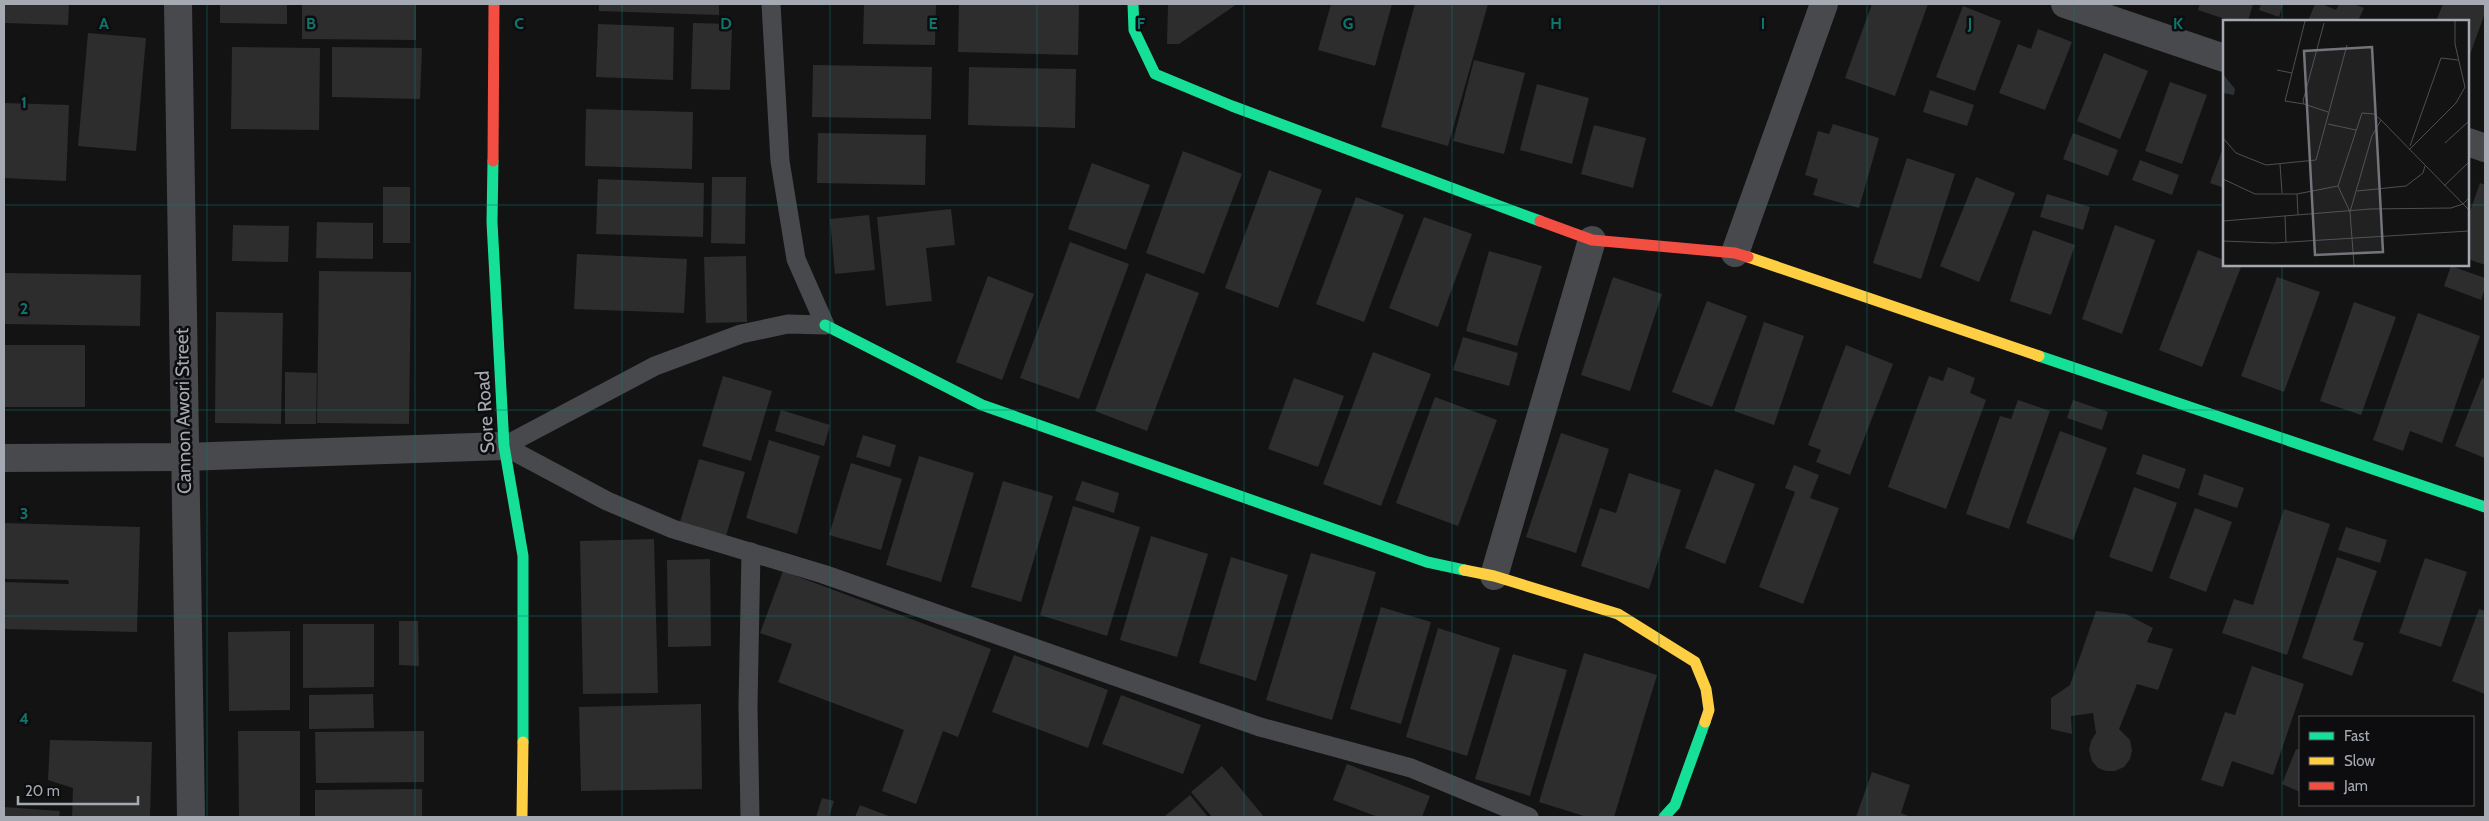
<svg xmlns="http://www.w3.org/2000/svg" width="2489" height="821" font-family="Cabin,sans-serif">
  <rect width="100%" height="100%" fill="#131313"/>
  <g fill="#2d2d2e">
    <polygon points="4,4 69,4 68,25 4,23"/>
    <polygon points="220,4 287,4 287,24 220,23"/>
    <polygon points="302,4 416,4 416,40 302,39"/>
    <polygon points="599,4 719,4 719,15 599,11"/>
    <polygon points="864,4 936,4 935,45 863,44"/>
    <polygon points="959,4 1079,4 1078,55 958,52"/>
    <polygon points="1168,4 1237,4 1179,44 1167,44"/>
    <polygon points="1331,4 1392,4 1375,66 1318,50"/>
    <polygon points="1415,4 1488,4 1448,146 1381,127"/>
    <polygon points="1872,4 1928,4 1895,96 1845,78"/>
    <polygon points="2200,4 2253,4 2248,21 2231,21 2198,10"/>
    <polygon points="2261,4 2283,4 2279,17 2259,10"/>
    <polygon points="2315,4 2322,4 2336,10 2339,4 2354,4 2364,8 2358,21 2308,21"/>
    <polygon points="2443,4 2485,4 2485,13 2468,60 2468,21 2436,21"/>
    <polygon points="1963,6 2001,21 1975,91 1936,77"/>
    <polygon points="693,23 732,24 730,90 691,89"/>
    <polygon points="598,24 674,27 673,80 596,77"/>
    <polygon points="2038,29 2072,42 2045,110 1999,93 2018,44 2031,49"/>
    <polygon points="88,33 146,38 136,151 78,146"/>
    <polygon points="232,47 320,48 319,130 231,129"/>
    <polygon points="332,47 422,48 420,99 332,97"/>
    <polygon points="2104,53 2148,71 2120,139 2077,121"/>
    <polygon points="1474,60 1525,73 1504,154 1453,141"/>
    <polygon points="813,65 932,67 931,119 812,117"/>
    <polygon points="969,67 1076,69 1075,128 968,125"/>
    <polygon points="2170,82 2207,95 2182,164 2145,151"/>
    <polygon points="1537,84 1589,98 1572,164 1520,150"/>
    <polygon points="1930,90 1974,105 1967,126 1923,112"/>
    <polygon points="4,103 69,105 66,181 4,178"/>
    <polygon points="586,109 693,112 692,169 585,166"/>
    <polygon points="1833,124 1879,138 1859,208 1813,195 1818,179 1805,175 1818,131 1829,134"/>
    <polygon points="1594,125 1646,138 1633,188 1581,174"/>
    <polygon points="818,133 926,135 925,185 817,183"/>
    <polygon points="2073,133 2118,150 2108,176 2063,159"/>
    <polygon points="2224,145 2224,188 2210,183"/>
    <polygon points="1183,151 1242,174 1204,274 1146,253"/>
    <polygon points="1907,158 1955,174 1921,279 1873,263"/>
    <polygon points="2140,160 2179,175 2172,195 2132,180"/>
    <polygon points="1092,163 1150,185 1126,250 1068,229"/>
    <polygon points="1269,170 1322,190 1278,308 1225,288"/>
    <polygon points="712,177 746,177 745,244 711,243"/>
    <polygon points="1976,177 2015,193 1979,282 1940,266"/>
    <polygon points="598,179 704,183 703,237 596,234"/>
    <polygon points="2480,183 2485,185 2485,265 2468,259 2468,217"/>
    <rect x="383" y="187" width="27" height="56"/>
    <polygon points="2047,194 2090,207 2083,230 2040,217"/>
    <polygon points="1356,197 1404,215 1364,322 1316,304"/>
    <polygon points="951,209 955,245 926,248 932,301 886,306 877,217"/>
    <polygon points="869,215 875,270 835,274 830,219"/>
    <polygon points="1424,217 1472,234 1438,327 1389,308"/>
    <polygon points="317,222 373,223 373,259 316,258"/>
    <polygon points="233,225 289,226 288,262 232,261"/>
    <polygon points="2115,225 2155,240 2122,334 2082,319"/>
    <polygon points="2033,230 2075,245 2051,315 2010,301"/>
    <polygon points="1070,242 1129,264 1079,399 1020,378"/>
    <polygon points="2198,250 2224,260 2224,265 2241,267 2202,367 2159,350"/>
    <polygon points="1489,251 1542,266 1517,346 1466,331"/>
    <polygon points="577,254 687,259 684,313 574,309"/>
    <polygon points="746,256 747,322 706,323 704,257"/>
    <polygon points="2451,266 2485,278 2485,288 2481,300 2444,286"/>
    <polygon points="319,271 411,272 409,424 317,423"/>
    <polygon points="4,273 141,275 140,326 4,324"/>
    <polygon points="1146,273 1199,293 1147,431 1095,411"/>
    <polygon points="988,276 1034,294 1002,380 956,362"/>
    <polygon points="1613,277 1662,294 1630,391 1581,375"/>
    <polygon points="2277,277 2320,292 2284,392 2241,376"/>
    <polygon points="1707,301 1747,316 1712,407 1672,392"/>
    <polygon points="2354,302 2396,317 2361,415 2320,401"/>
    <polygon points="216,312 283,313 281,424 215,423"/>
    <polygon points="2418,313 2480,336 2442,443 2410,431 2403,451 2373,440"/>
    <polygon points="1764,322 1804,336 1774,425 1734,411"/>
    <polygon points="1463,337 1518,353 1509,386 1453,370"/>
    <rect x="4" y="345" width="81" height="62"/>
    <polygon points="1846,345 1893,364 1850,475 1816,462 1821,450 1808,445"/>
    <polygon points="1373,352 1431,374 1381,506 1323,484"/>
    <polygon points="1948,367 1975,378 1970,393 1986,400 1946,509 1888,487 1929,376 1943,381"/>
    <polygon points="285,372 317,373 316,424 285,424"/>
    <polygon points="723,376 772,391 751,461 702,446"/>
    <polygon points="1294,378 1344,396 1318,467 1268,449"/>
    <polygon points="2482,378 2485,379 2485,458 2455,446"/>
    <polygon points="1435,397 1497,420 1458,526 1396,503"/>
    <polygon points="2018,400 2050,411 2009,529 1966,514 2000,416 2011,419"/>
    <polygon points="2073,400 2108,412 2102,430 2067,418"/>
    <polygon points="781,410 830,425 824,446 775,431"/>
    <polygon points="2060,431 2107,448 2073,540 2026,523"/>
    <polygon points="1561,433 1609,449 1576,553 1526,537"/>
    <polygon points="863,435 896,445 890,467 856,457"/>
    <polygon points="769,440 820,456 797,534 746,518"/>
    <polygon points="2143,454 2186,469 2179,489 2136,474"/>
    <polygon points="919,456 974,473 941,582 886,565"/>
    <polygon points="699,459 745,472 726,536 680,522"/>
    <polygon points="851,463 902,479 881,550 829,535"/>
    <polygon points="1794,465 1819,475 1810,498 1839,508 1803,604 1759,587 1795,492 1785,488"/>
    <polygon points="1715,469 1755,484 1725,564 1685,548"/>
    <polygon points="1629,473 1681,490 1649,589 1581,566 1600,508 1616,513"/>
    <polygon points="2204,474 2244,488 2237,508 2198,495"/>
    <polygon points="1003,481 1053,496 1021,602 971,587"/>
    <polygon points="1082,481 1119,493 1114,513 1075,500"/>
    <polygon points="2134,487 2177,503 2152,572 2109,557"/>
    <polygon points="1073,506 1140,527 1107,636 1040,615"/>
    <polygon points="2195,508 2232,522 2206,592 2169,578"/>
    <polygon points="2284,509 2330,524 2287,655 2222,633 2234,599 2253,605"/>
    <polygon points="4,523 140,527 137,632 4,629 4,582 69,584 68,580 4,579"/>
    <polygon points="2346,527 2387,540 2380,563 2338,550"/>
    <polygon points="1151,536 1208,554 1177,657 1120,640"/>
    <polygon points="654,539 658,693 583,694 580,541"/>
    <polygon points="1311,553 1376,572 1332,720 1266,700"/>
    <polygon points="1231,557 1288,575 1256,681 1199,663"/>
    <polygon points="2337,557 2377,571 2353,640 2364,643 2352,676 2302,658"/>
    <polygon points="2425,558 2467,572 2441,647 2399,633"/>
    <polygon points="710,559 711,646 668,647 667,560"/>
    <polygon points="783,571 991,649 958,737 943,731 916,804 882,791 904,730 778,682 792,644 760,633"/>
    <polygon points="1381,607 1431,622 1401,724 1350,709"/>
    <polygon points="2479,609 2485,611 2485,694 2452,681"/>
    <polygon points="2096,611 2126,614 2153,628 2147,642 2173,649 2158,690 2137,684 2119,729 2130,740 2132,750 2130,759 2124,767 2115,771 2106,771 2098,768 2092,761 2089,750 2091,741 2096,733 2093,713 2071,716 2072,734 2051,729 2051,698 2070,685"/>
    <polygon points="399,621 418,621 419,666 399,665"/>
    <polygon points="303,624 374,624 374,687 303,688"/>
    <polygon points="1438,628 1500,648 1467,756 1406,737"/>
    <polygon points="290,631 290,710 229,711 228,632"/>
    <polygon points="1584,653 1657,675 1614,817 1587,817 1539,802"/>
    <polygon points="1513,654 1567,670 1530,796 1475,779"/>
    <polygon points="1014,655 1108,690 1088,748 992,712"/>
    <polygon points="2252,666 2304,684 2273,775 2232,761 2223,787 2201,780 2225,712 2235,715"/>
    <polygon points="373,694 374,728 309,729 309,695"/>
    <polygon points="1121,695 1201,725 1183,774 1102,744"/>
    <polygon points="701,704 702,789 581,791 579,707"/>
    <polygon points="238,731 300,731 300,817 239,817"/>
    <polygon points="424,731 424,782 316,783 315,732"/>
    <polygon points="50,740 152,742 150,817 72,817 73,788 48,780"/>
    <polygon points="2296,749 2300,750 2300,792 2282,784"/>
    <polygon points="1347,764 1430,796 1422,817 1378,817 1333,800"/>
    <polygon points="1222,766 1264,817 1212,817 1191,792"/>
    <polygon points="1872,772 1910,785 1901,813 1911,817 1856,817"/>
    <polygon points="422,789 422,817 315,817 315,790"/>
    <polygon points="1190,795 1208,817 1164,817"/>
    <polygon points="822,798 834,801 829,817 816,817"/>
    <polygon points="860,805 891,817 855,817"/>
    <polygon points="4,807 60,811 59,817 4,817"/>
  </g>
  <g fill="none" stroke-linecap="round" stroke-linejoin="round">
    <g stroke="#47494c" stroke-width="19">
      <polyline points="504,446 607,501 673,529 823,574 1260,727 1411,768 1529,817"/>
      <polyline points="504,446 655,366 741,334 788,324 825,325 796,259 780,161 771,4"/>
      <polyline points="750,817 748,706 751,552"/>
    </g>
    <g stroke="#47494c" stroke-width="28">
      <polyline points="178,4 191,817"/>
      <polyline points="2065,4 2224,58"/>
      <polyline points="2468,142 2485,148"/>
      <polyline points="1735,253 1824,4"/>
      <polyline points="4,458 184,457 504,446"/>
      <polyline points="1494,576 1592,240"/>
    </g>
    <g stroke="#16e098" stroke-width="11">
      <polyline points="1133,4 1134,30 1155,74 1232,106 1540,221"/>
      <polyline points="493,161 492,222 504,446 523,556 523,742"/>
      <polyline points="825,325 982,405 1427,562 1464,570"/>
      <polyline points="2039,356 2485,507"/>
      <polyline points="1664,817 1675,805 1705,722"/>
    </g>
    <g stroke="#ffcf43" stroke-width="11">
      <polyline points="1748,257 2039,356"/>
      <polyline points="1464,570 1494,576 1618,614 1695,662 1706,689 1709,710 1705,722"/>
      <polyline points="522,817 523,742"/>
    </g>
    <g stroke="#f24e42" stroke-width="11">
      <polyline points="493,161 494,4"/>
      <polyline points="1540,221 1592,240 1735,253 1748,257"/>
    </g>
  </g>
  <path fill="none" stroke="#0f766e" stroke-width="1" stroke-opacity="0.55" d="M207 4V817M415 4V817M622 4V817M830 4V817M1037 4V817M1244 4V817M1452 4V817M1659 4V817M1867 4V817M2074 4V817M2282 4V21M4 205H2224M2468 205H2485M2282 265V817M4 410H2485M4 616H2485"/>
  <g text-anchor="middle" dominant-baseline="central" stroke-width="5" stroke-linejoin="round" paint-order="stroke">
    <g font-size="19" fill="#a5aab2" stroke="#0d0d0f">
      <text transform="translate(183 411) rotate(-91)">Cannon Awori Street</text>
      <text transform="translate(485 412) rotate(-94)">Sore Road</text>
    </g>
  </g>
  <g transform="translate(2223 20)">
    <rect width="246" height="246" fill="#131313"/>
    <path d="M0 54 12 69 11 75 0 73Z" fill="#2b3237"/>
    <path fill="none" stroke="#4d4f53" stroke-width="1" d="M101 3 80 81 81 84 105 92M54 50 69 53M81 84 62 81 82 1M105 104 133 110M0 118 13 133 43 145 93 140 124 25M222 123 246 101M187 126 218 38 235 40M186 130 233 83 242 67 232 24V1M57 144 59 173M0 159 32 174H74L115 166M221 166 246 142M134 171 183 166 200 153 202 146M74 174 75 195M127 192 149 116 158 100M62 196 63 222M0 201 147 189 228 188 240 184 246 178M0 221 51 223 246 211M131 245 127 192 115 166 139 93 151 94 158 100 246 190"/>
    <path fill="#72757a" fill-opacity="0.15" stroke="#72757a" stroke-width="2.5" d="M149 27 160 232 92 235 81 31Z"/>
    <rect width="246" height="246" fill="none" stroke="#a5aab2" stroke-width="2.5"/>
  </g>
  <g font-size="16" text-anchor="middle" font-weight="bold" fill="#0f766e" stroke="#0d0d0f" stroke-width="5" stroke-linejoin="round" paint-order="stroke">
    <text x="104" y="29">A</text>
    <text x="311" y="29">B</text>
    <text x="519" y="29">C</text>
    <text x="726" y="29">D</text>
    <text x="933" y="29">E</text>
    <text x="1141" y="29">F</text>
    <text x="1348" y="29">G</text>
    <text x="1556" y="29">H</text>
    <text x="1763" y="29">I</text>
    <text x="1970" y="29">J</text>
    <text x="2178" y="29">K</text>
    <text x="24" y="108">1</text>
    <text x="24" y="314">2</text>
    <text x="24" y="519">3</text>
    <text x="24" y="724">4</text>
  </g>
  <rect width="2489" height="821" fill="none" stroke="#a5aab2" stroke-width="10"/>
  <rect x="2299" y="716" width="175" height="90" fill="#0d0d0f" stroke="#4a4c50"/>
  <rect x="2309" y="732" width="25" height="8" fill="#16e098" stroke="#4a4c50"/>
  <text x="2344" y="741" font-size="15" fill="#a5aab2">Fast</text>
  <rect x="2309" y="757" width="25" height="8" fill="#ffcf43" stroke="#4a4c50"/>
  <text x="2344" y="766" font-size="15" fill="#a5aab2">Slow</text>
  <rect x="2309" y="782" width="25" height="8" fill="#f24e42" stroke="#4a4c50"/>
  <text x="2344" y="791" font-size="15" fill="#a5aab2">Jam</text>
  <path d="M18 796v8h120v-8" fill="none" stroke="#a5aab2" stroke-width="2.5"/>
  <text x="25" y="796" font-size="15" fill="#a5aab2" stroke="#0d0d0f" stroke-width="4" paint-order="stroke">20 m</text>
</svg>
